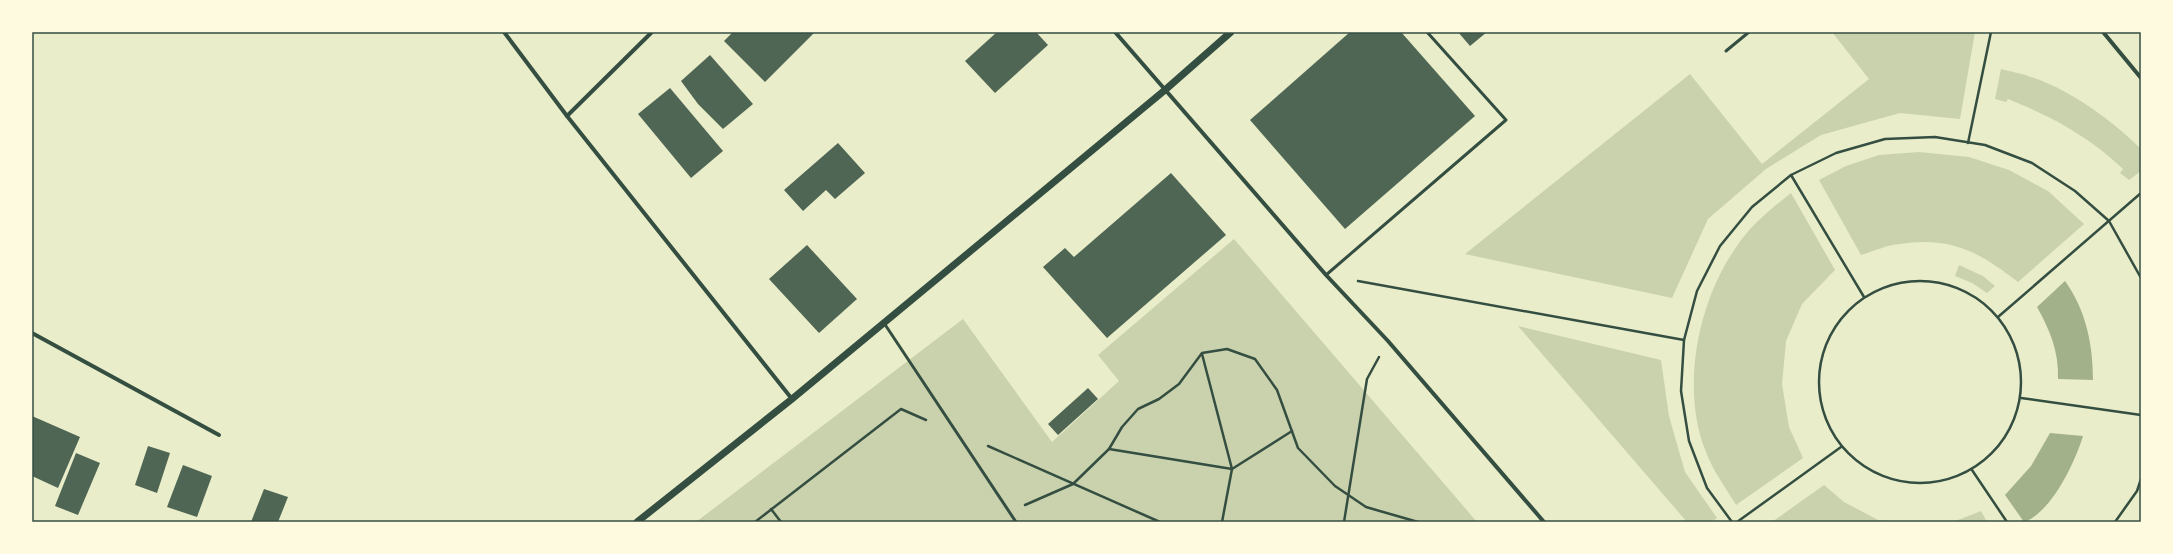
<svg xmlns="http://www.w3.org/2000/svg" width="2173" height="554" font-family="Montserrat,sans-serif">
  <rect width="100%" height="100%" fill="#e9edc9"/>
  <g fill="#cad2ad">
    <polygon points="1832,32 1975,32 1960,119 1900,113 1821,135 1766,169 1708,219 1672,298 1465,254 1690,74 1762,164 1869,79"/>
    <path d="M2001 69C2011 72 2022 73 2031 77 2069 89 2113 121 2141 149V171L2129 180 2120 173 2123 169C2090 137 2051 116 2008 99L2006 102 1995 99Z"/>
    <path d="M1919 152 1969 157 2009 170 2048 191 2084 224 2018 282C1979 252 1951 236 1900 244 1887 245 1874 251 1861 255L1819 180 1846 166 1879 155Z"/>
    <path d="M1791 193 1835 270 1802 304 1786 341 1782 384 1789 427 1803 458 1736 505C1726 488 1713 471 1706 452 1680 389 1698 300 1737 246 1751 225 1771 209 1791 193Z"/>
    <polygon points="1234,239 1477,522 696,522 963,319 1052,442 1119,381 1098,355"/>
    <polygon points="1959,265 1983,276 1995,286 1987,293 1972,283 1955,276"/>
    <polygon points="1518,326 1661,360 1669,416 1685,472 1717,518 1711,522 1687,522"/>
    <polygon points="1824,485 1844,502 1878,520 1902,522 1772,522"/>
    <polygon points="1981,511 1987,522 1953,522"/>
  </g>
  <g fill="#a3b18a">
    <path d="M2065 281C2086 310 2093 345 2093 380L2058 379C2059 352 2050 330 2037 307Z"/>
    <path d="M2050 433 2083 436C2075 462 2052 512 2024 522L2005 495 2031 466Z"/>
  </g>
  <g fill="#4f6655">
    <polygon points="733,32 815,32 765,82 724,41"/>
    <polygon points="997,32 1036,32 1048,45 995,93 965,61"/>
    <polygon points="1350,32 1401,32 1475,116 1345,229 1250,120"/>
    <polygon points="1458,32 1487,32 1470,46"/>
    <polygon points="710,55 753,104 723,129 698,104 681,81"/>
    <polygon points="670,88 723,151 691,178 638,114"/>
    <polygon points="838,143 865,173 835,199 826,190 803,211 784,190"/>
    <polygon points="1171,173 1226,235 1107,338 1043,267 1065,248 1074,257"/>
    <polygon points="807,245 857,299 819,333 769,279"/>
    <polygon points="1088,388 1098,399 1058,435 1048,424"/>
    <polygon points="32,416 80,437 58,488 32,476"/>
    <polygon points="148,446 170,453 157,493 135,485"/>
    <polygon points="76,453 100,463 78,515 55,506"/>
    <polygon points="183,465 212,476 197,517 167,507"/>
    <polygon points="264,489 288,497 278,522 251,522"/>
  </g>
  <g fill="none" stroke-linecap="round" stroke-linejoin="round">
    <g stroke="#344e41" stroke-width="2.5">
      <polyline points="1968,143 1991,32"/>
      <polyline points="1791,175 1864,297"/>
      <circle cx="1920" cy="382" r="101"/>
      <polyline points="1358,281 1684,340"/>
      <polyline points="1998,317 2141,193"/>
      <polyline points="2021,398 2141,415"/>
      <polyline points="988,446 1160,522"/>
      <polyline points="1109,449 1232,469 1202,354"/>
      <polyline points="1972,470 2007,522"/>
      <polyline points="1025,505 1073,484 1109,449 1122,427 1138,409 1159,399 1179,384 1202,353 1227,349 1255,359 1277,390 1298,448 1335,486 1366,507 1418,522"/>
      <polyline points="771,509 781,522"/>
      <polyline points="755,522 901,409 926,420"/>
      <polyline points="1222,522 1232,469 1292,431"/>
      <polyline points="1344,522 1367,379 1379,357"/>
      <polyline points="1732,522 1707,488 1689,441 1681,391 1684,340 1697,291 1720,246 1752,207 1791,175 1836,153 1885,139 1935,137 1985,145 2032,163 2075,191 2109,221 2141,278"/>
      <polyline points="1737,522 1841,447"/>
      <polyline points="2115,522 2137,491 2141,479"/>
    </g>
    <g stroke="#344e41" stroke-width="3">
      <polyline points="1726,51 1749,32"/>
      <polyline points="1326,275 1506,120 1427,32"/>
      <polyline points="884,323 1016,522"/>
    </g>
    <g stroke="#344e41" stroke-width="4">
      <polyline points="504,32 567,116 792,399"/>
      <polyline points="1115,32 1326,275 1388,341 1544,522"/>
      <polyline points="2103,32 2141,78"/>
      <polyline points="567,116 652,32"/>
      <polyline points="32,333 219,435"/>
    </g>
    <polyline stroke="#344e41" stroke-width="7" points="637,522 792,399 1165,90 1231,32"/>
  </g>
  <rect width="2173" height="554" fill="none" stroke="#fefae0" stroke-width="66"/>
  <rect x="33" y="33" width="2107" height="488" fill="none" stroke="#344e41" stroke-width="1.5"/>
</svg>
